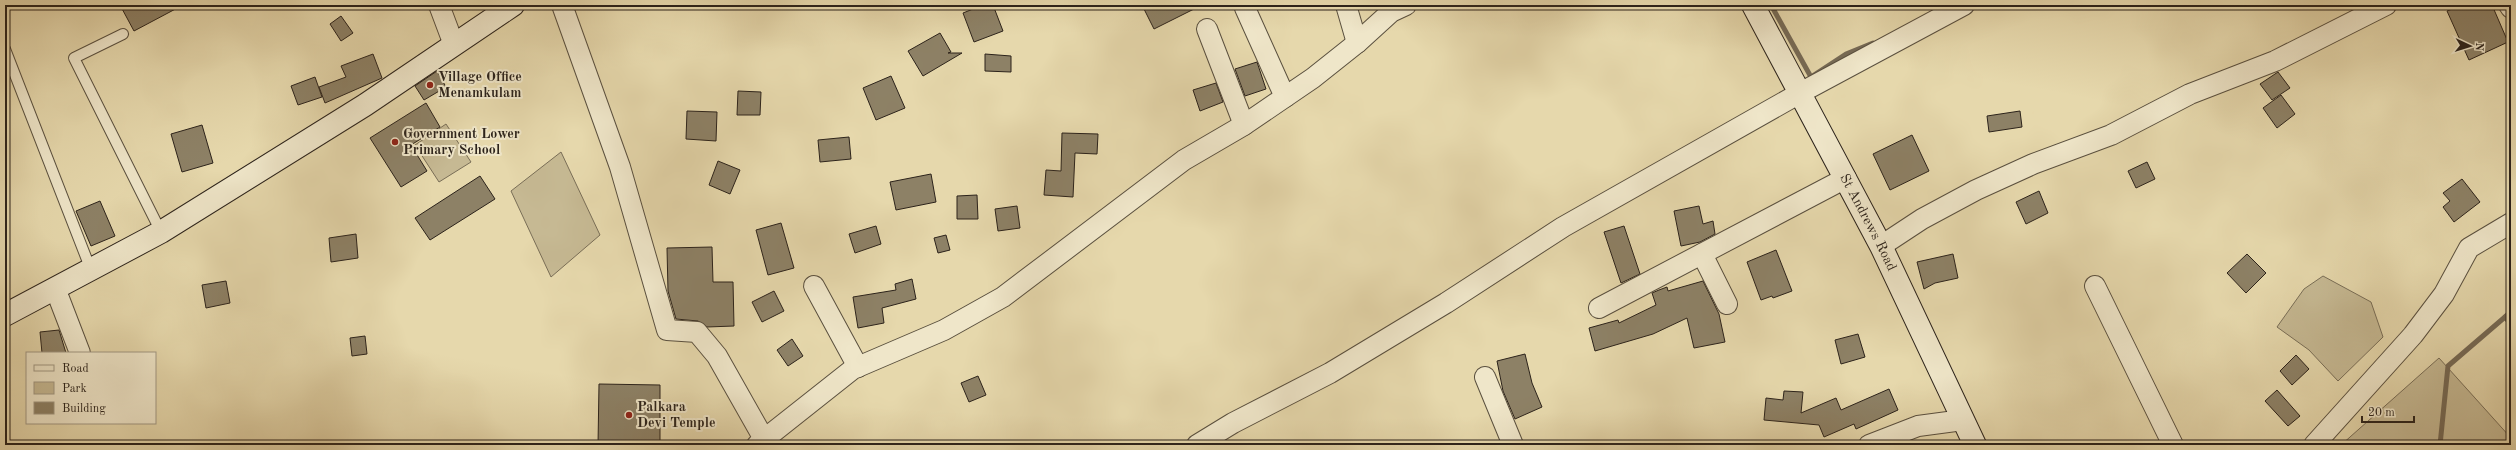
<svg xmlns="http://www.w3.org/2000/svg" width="2516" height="450" font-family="'Old Standard TT',serif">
  <rect width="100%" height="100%" fill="#e6d8ac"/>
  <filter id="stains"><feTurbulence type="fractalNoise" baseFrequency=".005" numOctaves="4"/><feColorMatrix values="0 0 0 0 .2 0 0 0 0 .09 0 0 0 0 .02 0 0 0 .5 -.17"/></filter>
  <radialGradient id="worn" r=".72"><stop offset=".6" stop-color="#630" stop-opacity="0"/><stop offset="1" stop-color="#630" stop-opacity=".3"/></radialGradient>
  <g fill="#c6b993" stroke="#796e57">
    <polygon points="446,124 471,162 439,182 415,145"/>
    <polygon points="561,152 600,235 551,277 511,191"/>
    <polygon points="2323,276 2371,302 2383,337 2338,381 2309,350 2277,327 2304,289"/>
    <polygon points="2439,358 2511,438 2504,445 2341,445"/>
  </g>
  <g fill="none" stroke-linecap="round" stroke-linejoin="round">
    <g stroke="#766a55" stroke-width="5">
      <polyline points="1771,5 1811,77 1846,54 1873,43"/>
      <polyline points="2511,311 2505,317 2511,324"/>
      <polyline points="2440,445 2448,366 2505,317"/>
    </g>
  </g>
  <g fill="#8d8166" stroke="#2c231b">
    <polygon points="120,5 183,5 134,31"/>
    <polygon points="983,5 993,5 1003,31 974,42 963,13"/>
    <polygon points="1142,5 1202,5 1154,29"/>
    <polygon points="2462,5 2492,5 2508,42 2469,60 2447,11"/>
    <polygon points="341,16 353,33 341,41 330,24"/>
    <polygon points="940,33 951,52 948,53 962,53 923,76 908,51"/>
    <polygon points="373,54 382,78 325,103 319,87 346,77 341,66"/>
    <polygon points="985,54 1011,56 1011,72 985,71"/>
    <polygon points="1257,62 1266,89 1245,96 1235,69"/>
    <polygon points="437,71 446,87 424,100 415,86"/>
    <polygon points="2278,72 2290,88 2272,100 2260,84"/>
    <polygon points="891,76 905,108 876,120 863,88"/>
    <polygon points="315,77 322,97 298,105 291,86"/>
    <polygon points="1216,83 1223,102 1200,111 1193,90"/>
    <polygon points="738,91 761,92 760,115 737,115"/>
    <polygon points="2281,95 2295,114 2277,128 2263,108"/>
    <polygon points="426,103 440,127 411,145 427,171 401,187 370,138"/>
    <polygon points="687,111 717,112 716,141 686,139"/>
    <polygon points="2020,111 2022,127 1989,132 1987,116"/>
    <polygon points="202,125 213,163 182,172 171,134"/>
    <polygon points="1062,133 1098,134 1097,154 1075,153 1073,197 1044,195 1046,170 1061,171"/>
    <polygon points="1912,135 1929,171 1890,190 1873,154"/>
    <polygon points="849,137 851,159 820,162 818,140"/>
    <polygon points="718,161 740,170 730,194 709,185"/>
    <polygon points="2147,162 2155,179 2136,188 2128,171"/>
    <polygon points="931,174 936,202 896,210 890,182"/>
    <polygon points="480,176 495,199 430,240 415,218"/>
    <polygon points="2462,179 2480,202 2454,222 2443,207 2450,201 2443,193"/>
    <polygon points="2039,191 2048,213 2026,224 2016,202"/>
    <polygon points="977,195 978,219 957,219 957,196"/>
    <polygon points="100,201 115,236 91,246 76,211"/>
    <polygon points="1017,206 1020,228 998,231 995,209"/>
    <polygon points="1699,206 1703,224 1713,221 1715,234 1700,242 1681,246 1674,211"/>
    <polygon points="781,223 794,268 768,275 756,230"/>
    <polygon points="876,226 881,244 855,253 849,234"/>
    <polygon points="1624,226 1640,274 1621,283 1604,232"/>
    <polygon points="356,234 358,258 331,262 329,238"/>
    <polygon points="946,235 950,250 938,253 934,238"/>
    <polygon points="712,247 713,282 733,282 734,326 707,327 698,321 676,319 668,291 667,248"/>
    <polygon points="1776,250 1792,291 1773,298 1772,296 1761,300 1747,262"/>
    <polygon points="1953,254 1958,278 1935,283 1924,289 1917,262"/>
    <polygon points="2247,254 2266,273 2246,293 2227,273"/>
    <polygon points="912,279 916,299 882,308 884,323 858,328 853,297 896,290 895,284"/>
    <polygon points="226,281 230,303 206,308 202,285"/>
    <polygon points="1703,281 1719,314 1725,342 1694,348 1687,318 1653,334 1595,351 1589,328 1618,320 1619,323 1656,305 1652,293 1659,290 1667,287 1668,291"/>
    <polygon points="774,291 784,311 762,322 752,302"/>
    <polygon points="59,330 66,353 42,353 40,332"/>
    <polygon points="1858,334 1865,357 1841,364 1835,340"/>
    <polygon points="365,336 367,354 352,356 350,338"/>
    <polygon points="792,339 803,356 788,366 777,350"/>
    <polygon points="1525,354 1532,383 1542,407 1515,419 1503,391 1497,361"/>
    <polygon points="2296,355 2309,369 2292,385 2280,371"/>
    <polygon points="978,376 986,395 969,402 961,383"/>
    <polygon points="599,384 660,385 660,445 598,445"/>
    <polygon points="1889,389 1898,410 1856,429 1854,424 1824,437 1819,425 1764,420 1766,398 1783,400 1784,391 1803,392 1801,413 1836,398 1841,410"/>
    <polygon points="2277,390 2300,416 2288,426 2265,401"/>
  </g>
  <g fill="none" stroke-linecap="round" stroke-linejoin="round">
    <g stroke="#5a503f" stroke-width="12">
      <g id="service">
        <polyline points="123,34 74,58 161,232"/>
        <polyline points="5,49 91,270"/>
      </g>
    </g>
    <g stroke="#5a503f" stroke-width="22">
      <g id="minor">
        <polyline points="439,5 454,45"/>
        <polyline points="562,5 620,167 667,330 697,332 717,356 764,439"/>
        <polyline points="1346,5 1357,43"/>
        <polyline points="2509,5 2511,8"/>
        <polyline points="1245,8 1285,97"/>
        <polyline points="1207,29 1244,125"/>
        <polyline points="1881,246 1922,219 1976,190 2033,164 2111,135 2190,94 2275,61 2386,5"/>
        <polyline points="1702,254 1727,304"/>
        <polyline points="814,286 858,367"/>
        <polyline points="2095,286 2173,445"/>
        <polyline points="55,288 80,353"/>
        <polyline points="1599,308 1846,178"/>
        <polyline points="1485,377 1513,445"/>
        <polyline points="757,445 853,369 944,330 1003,297 1184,160 1244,125 1313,78 1357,43 1391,12 1406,5"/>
        <polyline points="1197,445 1233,423 1330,373 1446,303 1563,227 1800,93 1964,5"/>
        <polyline points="1869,445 1918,426 1963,420"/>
        <polyline points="2314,445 2413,335 2444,294 2469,248 2511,223"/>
      </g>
    </g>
    <g stroke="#2c231b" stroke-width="24">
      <g id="secondary">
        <path id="s1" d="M1753 5 1881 246 1975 445"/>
        <polyline points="5,315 161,232 365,105 513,5"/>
      </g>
    </g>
    <use href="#service" stroke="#efe6c9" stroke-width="10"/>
    <use href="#minor" stroke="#efe6c9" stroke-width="20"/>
    <use href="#secondary" stroke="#efe6c9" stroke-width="22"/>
  </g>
  <g fill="#8f2418" stroke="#efe6c9" stroke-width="1.5">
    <circle cx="430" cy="85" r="4"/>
    <circle cx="395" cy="142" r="4"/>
    <circle cx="629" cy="415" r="4"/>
  </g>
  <g text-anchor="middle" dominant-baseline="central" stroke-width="4" stroke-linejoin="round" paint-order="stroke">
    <g font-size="14" font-weight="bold" fill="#2c231b" stroke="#efe6c9" text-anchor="start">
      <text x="438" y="77">Village Office<tspan x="438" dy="16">Menamkulam</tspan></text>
      <text x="403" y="134">Government Lower<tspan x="403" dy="16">Primary School</tspan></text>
      <text x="637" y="407">Palkara<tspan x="637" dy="16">Devi Temple</tspan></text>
    </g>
    <g font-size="14" fill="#2c231b" stroke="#efe6c9">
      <text stroke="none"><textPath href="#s1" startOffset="246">St Andrews Road</textPath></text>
    </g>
  </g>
  <rect width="2516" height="450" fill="none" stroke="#e6d8ac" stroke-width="20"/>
  <rect x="6" y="6" width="2504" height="438" fill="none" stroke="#2c231b" stroke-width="2"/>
  <rect x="10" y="10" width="2496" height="430" fill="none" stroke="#2c231b"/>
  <rect x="26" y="352" width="130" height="72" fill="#efe6c9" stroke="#a19883"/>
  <rect x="34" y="365" width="20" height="6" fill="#efe6c9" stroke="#a19883"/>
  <text x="62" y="372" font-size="12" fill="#2c231b">Road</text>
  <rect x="34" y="382" width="20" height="12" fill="#c6b993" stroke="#a19883"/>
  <text x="62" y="392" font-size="12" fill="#2c231b">Park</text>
  <rect x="34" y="402" width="20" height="12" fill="#8d8166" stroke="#a19883"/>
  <text x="62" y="412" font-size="12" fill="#2c231b">Building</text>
  <g transform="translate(2470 46) rotate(94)" stroke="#efe6c9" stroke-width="3" paint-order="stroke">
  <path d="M0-3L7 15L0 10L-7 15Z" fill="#2c231b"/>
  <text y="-6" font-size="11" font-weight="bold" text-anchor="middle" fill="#2c231b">N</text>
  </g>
  <path d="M2362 416v6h52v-6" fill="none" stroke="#2c231b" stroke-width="2"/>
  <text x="2368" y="416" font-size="12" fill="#2c231b" stroke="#efe6c9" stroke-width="3" paint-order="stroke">20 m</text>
  <rect width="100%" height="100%" filter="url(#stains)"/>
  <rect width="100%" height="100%" fill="url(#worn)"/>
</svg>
